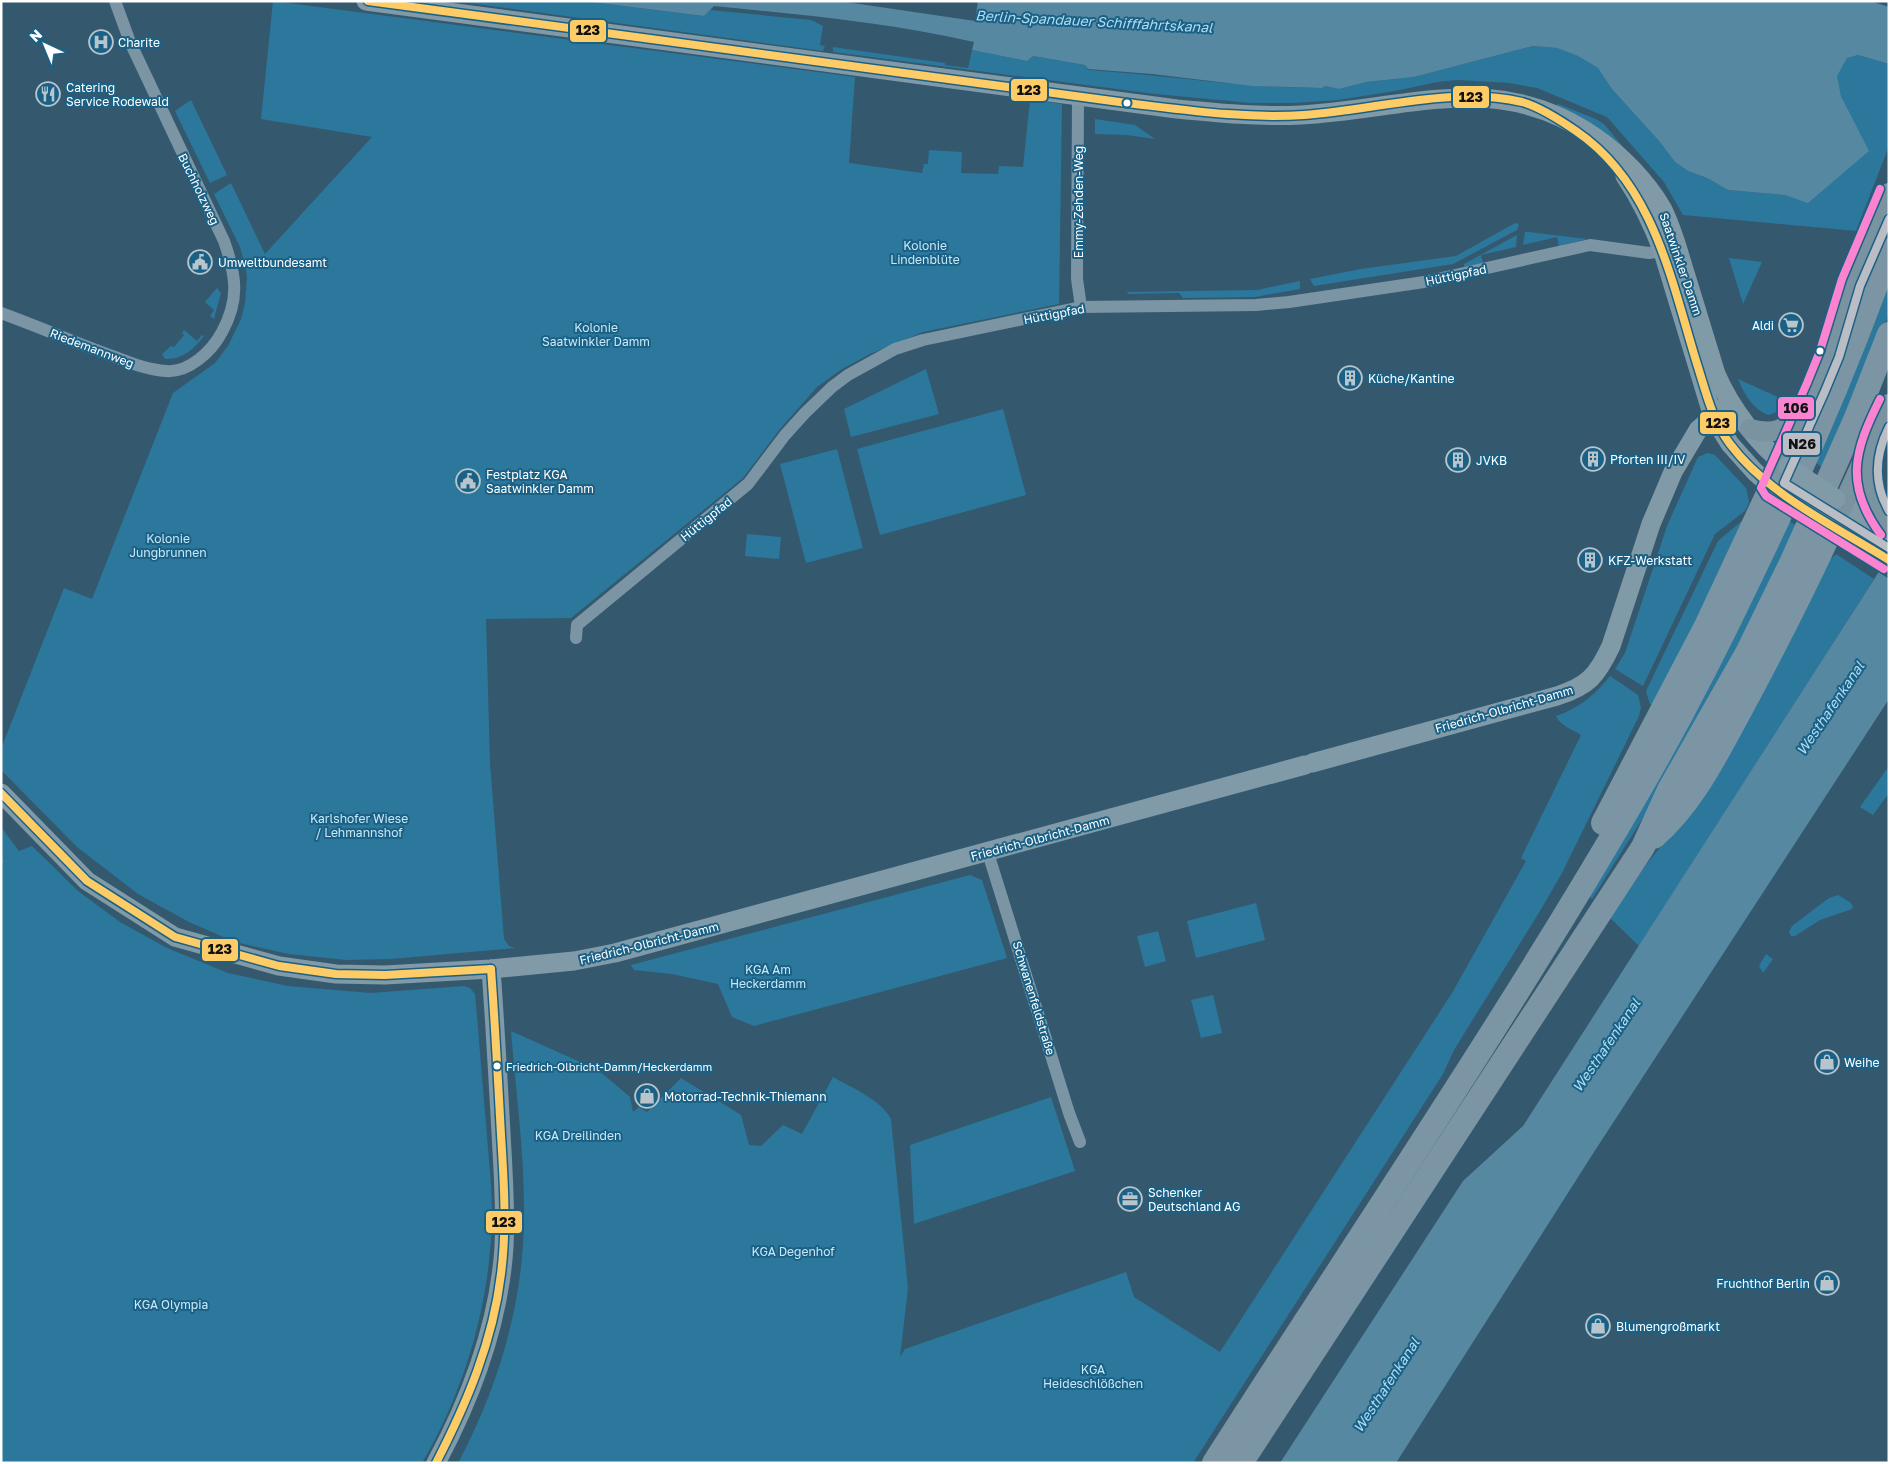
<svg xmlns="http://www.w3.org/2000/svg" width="1890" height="1464" font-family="'Golos Text',sans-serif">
  <rect width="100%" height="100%" fill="#34596e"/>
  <g fill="#2c779c">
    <polygon points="273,1 855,77 849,163 922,173 924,164 928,164 929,150 962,152 961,173 998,174 999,166 1023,167 1030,100 1062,104 1059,304 923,332 870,354 842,369 817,387 780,429 743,478 571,618 486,619 490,764 504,939 509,946 515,948 391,959 346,960 289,954 235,942 189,922 138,894 77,847 1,770 1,749 64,588 92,599 173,393 215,363 228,346 241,319 245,303 247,277 245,265 240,247 214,194 231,183 265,254 372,137 261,119"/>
    <polygon points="455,1 584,1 704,16 710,10 811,20 823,26 820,45 825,46 823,51"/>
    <path d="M1533 46 1557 48 1578 56 1598 68 1611 88 1659 141 1675 162 1688 171 1707 178 1728 190 1785 195 1808 202 1868 151 1841 96 1836 76 1847 58 1858 55 1889 64V146L1856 231 1683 215 1664 182 1607 117 1537 88 1509 83 1458 80 1437 82 1395 91 1338 100 1295 103H1251L1155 94 833 52V47L945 63V65L968 68 972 50 1027 61 1033 56 1085 65 1088 70C1166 75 1244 88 1322 88L1325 86 1339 89 1366 82 1414 77Z"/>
    <polygon points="191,100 227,175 210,183 175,111"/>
    <polygon points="1558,104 1596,119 1604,124 1628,153 1556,106"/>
    <polygon points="1095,119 1135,125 1155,139 1127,135 1095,134"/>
    <polygon points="1515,223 1519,224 1517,230 1453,264 1314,286 1310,279 1361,269 1456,256"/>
    <polygon points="1525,232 1529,232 1587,239 1559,246 1557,237 1523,245"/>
    <polygon points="1517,235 1516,247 1481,255 1483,263 1464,267 1464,264"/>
    <polygon points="1729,258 1762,262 1743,304"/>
    <polygon points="1889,273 1889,314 1826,470 1813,461"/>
    <polygon points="1300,281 1300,289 1255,297 1183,298 1179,293 1128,294 1127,292 1257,290"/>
    <polygon points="217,288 221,293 214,319 210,316 214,310 205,302"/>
    <path d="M184 330 197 341 202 335 204 336C194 349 182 360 165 359L162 354 171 346 174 347 184 335 182 333Z"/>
    <polygon points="926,369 939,414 851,437 844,409"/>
    <path d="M1738 379 1782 399 1777 412 1769 415C1753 410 1744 394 1738 379Z"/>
    <polygon points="1003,409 1026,495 880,535 857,449"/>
    <polygon points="837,449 863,548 806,563 780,464"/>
    <polygon points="1708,453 1715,455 1746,488 1749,501 1748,505 1745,511 1715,534 1643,686 1615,669 1625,653 1667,526 1698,457"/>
    <polygon points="1751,513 1655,706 1650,704 1646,692 1647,689 1718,541"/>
    <polygon points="1786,519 1800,528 1777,575 1651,805 1592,899 1588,895"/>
    <polygon points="747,534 781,537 779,559 745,556"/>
    <polygon points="1836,554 1874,579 1639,946 1610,918 1645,866 1677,827 1828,562"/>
    <path d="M1610 676 1638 695 1641 708 1639 716 1562 873 1540 911 1454 1050 1443 1074 1193 1463H458C498 1388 523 1305 524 1220 525 1157 516 1093 511 1031L598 1070 630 1097 633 1112 639 1107 647 1112 681 1078 741 1115 749 1145 761 1146 783 1125 802 1134 833 1077C852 1088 880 1099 891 1119L908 1288 900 1357 905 1349 1126 1272 1134 1297 1220 1352 1452 993 1526 861 1521 858 1581 735C1572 729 1560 726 1556 716 1578 709 1596 694 1610 676Z"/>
    <polygon points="1889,766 1889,793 1873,815 1860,807"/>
    <path d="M1 827 19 851 32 846 78 891 120 922 167 948 228 973 288 986 371 993 464 986 470 988 475 994C479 1037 482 1080 486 1123 488 1153 492 1183 492 1213 491 1300 466 1388 422 1463H1Z"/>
    <polygon points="970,875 982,880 1007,958 754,1026 732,1017 718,984 672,974 634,970 631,965"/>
    <polygon points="1838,895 1850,902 1853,906 1852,909 1820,920 1795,936 1791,936 1789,932 1792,926 1829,898"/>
    <polygon points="1256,903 1265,940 1196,958 1187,921"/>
    <polygon points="1158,931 1166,961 1145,967 1137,936"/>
    <polygon points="1766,954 1773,959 1763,973 1759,966"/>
    <polygon points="1213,995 1222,1033 1201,1038 1191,1000"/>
    <polygon points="1051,1097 1075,1171 914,1224 910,1145"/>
  </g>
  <g fill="#5788a2">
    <path d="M584 1H839L975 21 978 1H1870L1889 7V64L1858 55 1847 58 1837 76 1841 96 1869 151 1808 203 1785 195 1728 190 1707 178 1688 171 1675 162 1659 141 1611 88 1598 68 1578 56 1557 48 1533 46 1414 77 1366 82 1339 89 1325 86 1322 88 1253 86 1152 74 1088 69 1085 65 1033 56 1027 61 972 50 974 42C886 22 803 15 714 6L704 16Z"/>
    <polygon points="1889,556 1889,699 1594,1152 1396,1463 1280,1463 1463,1181 1523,1126"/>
  </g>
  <polygon fill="#34596e" points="1889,553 1889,579 1877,571 1872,577"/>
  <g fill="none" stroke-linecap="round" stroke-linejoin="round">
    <polyline stroke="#5788a2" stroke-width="3" points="1,862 2,861"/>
    <g stroke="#7b95a4" stroke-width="12">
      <polyline points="1078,97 1077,279 1081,307"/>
      <path d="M1 313C39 327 76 343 115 357 131 363 148 370 166 371 189 373 212 351 222 332 240 299 236 275 224 241L130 42 115 1"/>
      <polyline points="576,638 577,625 748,484 785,435 805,413 832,387 848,375 895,349 923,340 1081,307 1256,305 1289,302 1424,282 1590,245 1649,253 1670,250"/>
      <polyline points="988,853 1069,1113 1080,1142"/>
    </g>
    <g stroke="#819aa8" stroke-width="19">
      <path d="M366 1 1177 109C1218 113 1260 117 1301 115 1409 109 1497 69 1595 137 1621 155 1646 181 1662 208 1673 229 1679 254 1686 276 1696 309 1706 341 1716 374 1730 407 1759 446 1788 467"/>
      <path d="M1625 176C1641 200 1653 225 1663 252L1713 417 1730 444 1755 472 1777 491"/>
      <polyline points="1836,499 1889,533"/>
      <polyline points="1825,521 1889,560"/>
      <path d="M1312 763 1557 696C1588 686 1597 676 1611 646L1651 524 1673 472 1698 430 1730 402"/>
      <polyline points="1,793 87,881 175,937 279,966 336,974 385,975 491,969 574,961 615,953 1305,765"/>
      <path d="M436 1463C472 1396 499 1323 504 1247 506 1209 503 1171 501 1133 498 1078 495 1024 491 969"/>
    </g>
    <g stroke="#7a93a1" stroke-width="20">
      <path d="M1750 429C1777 436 1784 429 1803 411"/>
      <path d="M1868 456C1862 482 1873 510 1889 529"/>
      <polyline points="1771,487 1816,387 1829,354 1851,283 1889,193"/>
      <polyline points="1833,526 1889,404"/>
    </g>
    <g stroke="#7b95a4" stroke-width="24">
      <polyline points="1603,823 1706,626 1771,487"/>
      <path d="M1654 837C1692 804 1715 757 1739 713 1772 652 1804 589 1833 526"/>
      <path d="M1214 1463C1352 1247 1496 1035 1626 813 1671 737 1712 658 1750 578 1802 471 1849 362 1889 250"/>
      <polyline points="1241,1463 1643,847 1669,790 1747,653 1792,561 1856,418 1889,334"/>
    </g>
    <g stroke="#819aa8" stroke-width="19">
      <polyline points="1788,467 1836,499"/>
      <polyline points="1777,491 1825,521"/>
    </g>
    <g stroke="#1b6186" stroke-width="11">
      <g id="bus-1">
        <path d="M368 1 1127 103C1186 110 1245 119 1304 115 1376 110 1450 86 1522 102 1540 107 1560 120 1576 131 1654 184 1671 280 1697 364 1706 392 1712 420 1730 444 1767 494 1836 527 1889 560"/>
        <polyline points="1,793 87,881 175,937 279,966 336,974 385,975 491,969"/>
        <path d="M436 1463C467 1403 493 1341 501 1274 507 1228 504 1181 501 1135 498 1080 495 1024 491 969"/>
      </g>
    </g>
    <g stroke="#1b6186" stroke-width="11">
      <g id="bus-2">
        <polyline points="1880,189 1842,279 1820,351 1807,383 1761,488 1766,496 1884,569"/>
        <path d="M1880 399C1854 451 1844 485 1881 535"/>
      </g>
    </g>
    <g stroke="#1b6186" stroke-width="11">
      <g id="bus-3">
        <polyline points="1889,219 1860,286 1839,357 1825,391 1784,483 1889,548"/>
        <path d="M1889 427C1875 455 1873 483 1889 511"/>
      </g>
    </g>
    <use href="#bus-1" stroke="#fdcc66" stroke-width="8"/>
    <use href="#bus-2" stroke="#fb84d1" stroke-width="8"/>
    <use href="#bus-3" stroke="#babdc4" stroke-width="8"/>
  </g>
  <defs>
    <g id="hospital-ring" transform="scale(1.25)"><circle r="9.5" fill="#1b6186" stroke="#b8c5cc" stroke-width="1.5"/><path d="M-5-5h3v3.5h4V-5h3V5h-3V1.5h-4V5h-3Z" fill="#b8c5cc"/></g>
    <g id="restaurant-ring" transform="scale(1.25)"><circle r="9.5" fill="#1b6186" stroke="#b8c5cc" stroke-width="1.5"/><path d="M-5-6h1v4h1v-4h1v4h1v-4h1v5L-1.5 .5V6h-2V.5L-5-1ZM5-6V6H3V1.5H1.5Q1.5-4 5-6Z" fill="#b8c5cc"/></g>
    <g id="civic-ring" transform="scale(1.25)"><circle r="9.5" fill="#1b6186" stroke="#b8c5cc" stroke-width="1.5"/><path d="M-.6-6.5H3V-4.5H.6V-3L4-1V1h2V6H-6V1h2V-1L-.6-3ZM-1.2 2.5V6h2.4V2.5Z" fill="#b8c5cc"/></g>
    <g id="supermarket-ring" transform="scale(1.25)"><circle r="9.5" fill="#1b6186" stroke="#b8c5cc" stroke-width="1.5"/><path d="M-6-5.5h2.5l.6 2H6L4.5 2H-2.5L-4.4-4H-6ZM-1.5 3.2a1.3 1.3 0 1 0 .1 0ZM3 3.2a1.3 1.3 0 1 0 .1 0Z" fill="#b8c5cc"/></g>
    <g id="building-ring" transform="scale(1.25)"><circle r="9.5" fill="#1b6186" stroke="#b8c5cc" stroke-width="1.5"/><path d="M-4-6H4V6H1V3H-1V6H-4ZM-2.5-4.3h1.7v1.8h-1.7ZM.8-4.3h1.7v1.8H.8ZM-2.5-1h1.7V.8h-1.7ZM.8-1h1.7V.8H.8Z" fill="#b8c5cc"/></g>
    <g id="shop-ring" transform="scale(1.25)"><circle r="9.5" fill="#1b6186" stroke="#b8c5cc" stroke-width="1.5"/><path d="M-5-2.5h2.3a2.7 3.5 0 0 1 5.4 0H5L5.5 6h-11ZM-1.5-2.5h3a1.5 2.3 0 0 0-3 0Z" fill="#b8c5cc"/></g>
    <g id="office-ring" transform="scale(1.25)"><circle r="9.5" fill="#1b6186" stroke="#b8c5cc" stroke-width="1.5"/><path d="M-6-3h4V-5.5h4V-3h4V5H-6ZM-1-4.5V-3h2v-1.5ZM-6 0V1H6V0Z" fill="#b8c5cc"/></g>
  </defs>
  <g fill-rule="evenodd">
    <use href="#hospital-ring" x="101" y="42"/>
    <use href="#restaurant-ring" x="48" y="94"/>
    <use href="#civic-ring" x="200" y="262"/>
    <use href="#supermarket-ring" x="1791" y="325"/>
    <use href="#building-ring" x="1350" y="378"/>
    <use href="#building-ring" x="1593" y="459"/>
    <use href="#building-ring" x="1458" y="460"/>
    <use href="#civic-ring" x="468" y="481"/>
    <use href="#building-ring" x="1590" y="560"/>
    <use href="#shop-ring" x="1827" y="1062"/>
    <use href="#shop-ring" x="647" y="1096"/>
    <use href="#office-ring" x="1130" y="1199"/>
    <use href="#shop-ring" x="1827" y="1283"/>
    <use href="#shop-ring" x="1598" y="1326"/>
  </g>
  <g fill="#fff" stroke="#1b6186" stroke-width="2">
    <circle cx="1127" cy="103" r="4.5"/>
    <circle cx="1820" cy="351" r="4.5"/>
    <circle cx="497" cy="1066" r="4.5"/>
  </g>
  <g text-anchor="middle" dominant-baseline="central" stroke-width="4" stroke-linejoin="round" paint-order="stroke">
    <g font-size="11" fill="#fff" stroke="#1b6186" text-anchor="start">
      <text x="506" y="1066">Friedrich-Olbricht-Damm/Heckerdamm</text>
    </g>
    <g font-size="12" fill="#fff" stroke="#1b6186" text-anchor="start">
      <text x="118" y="42">Charite</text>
      <text x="66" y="87">Catering<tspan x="66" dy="14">Service Rodewald</tspan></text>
      <text x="218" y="262">Umweltbundesamt</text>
      <text x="1774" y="325" text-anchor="end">Aldi</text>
      <text x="1368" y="378">Küche/Kantine</text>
      <text x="1610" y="459">Pforten III/IV</text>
      <text x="1476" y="460">JVKB</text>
      <text x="486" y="474">Festplatz KGA<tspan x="486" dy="14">Saatwinkler Damm</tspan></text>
      <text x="1608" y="560">KFZ-Werkstatt</text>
      <text x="1844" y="1062">Weihe</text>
      <text x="664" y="1096">Motorrad-Technik-Thiemann</text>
      <text x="1148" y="1192">Schenker<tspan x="1148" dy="14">Deutschland AG</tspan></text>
      <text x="1810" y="1283" text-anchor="end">Fruchthof Berlin</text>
      <text x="1616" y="1326">Blumengroßmarkt</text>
    </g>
    <g font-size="12" fill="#fff" stroke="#1b6186">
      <text transform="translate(199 189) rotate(64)">Buchholzweg</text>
      <text transform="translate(1078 202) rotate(-90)">Emmy-Zehden-Weg</text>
      <text transform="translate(1681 264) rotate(71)">Saatwinkler Damm</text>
      <text transform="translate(1456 275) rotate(-12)">Hüttigpfad</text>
      <text transform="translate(1054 314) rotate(-11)">Hüttigpfad</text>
      <text transform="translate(92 348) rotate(21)">Riedemannweg</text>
      <text transform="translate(706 519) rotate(-39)">Hüttigpfad</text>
      <text transform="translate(1504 709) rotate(-16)">Friedrich-Olbricht-Damm</text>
      <text transform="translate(1040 838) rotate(-15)">Friedrich-Olbricht-Damm</text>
      <text transform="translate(649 943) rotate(-14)">Friedrich-Olbricht-Damm</text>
      <text transform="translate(1034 998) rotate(73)">Schwanenfeldstraße</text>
    </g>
    <g font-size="12" fill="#c8e9f9" stroke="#1b6186">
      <text x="925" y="245">Kolonie<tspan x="925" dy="14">Lindenblüte</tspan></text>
      <text x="596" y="327">Kolonie<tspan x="596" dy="14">Saatwinkler Damm</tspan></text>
      <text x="168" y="538">Kolonie<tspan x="168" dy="14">Jungbrunnen</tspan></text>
      <text x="359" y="818">Karlshofer Wiese<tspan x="359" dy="14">/ Lehmannshof</tspan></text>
      <text x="768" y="969">KGA Am<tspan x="768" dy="14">Heckerdamm</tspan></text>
      <text x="578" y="1135">KGA Dreilinden</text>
      <text x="793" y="1251">KGA Degenhof</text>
      <text x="171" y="1304">KGA Olympia</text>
      <text x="1093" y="1369">KGA<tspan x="1093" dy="14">Heideschlößchen</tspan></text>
    </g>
    <g font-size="14" font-style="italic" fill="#aeddf3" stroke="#1b6186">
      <text transform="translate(1094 21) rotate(3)">Berlin-Spandauer Schifffahrtskanal</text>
      <text transform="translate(1830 708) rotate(-56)">Westhafenkanal</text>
      <text transform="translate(1606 1045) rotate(-56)">Westhafenkanal</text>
      <text transform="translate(1386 1385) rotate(-57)">Westhafenkanal</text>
    </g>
  </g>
  <g stroke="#1b6186" stroke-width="2">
    <rect x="569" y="19" width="38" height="24" rx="5" fill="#fdcc66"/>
    <rect x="1010" y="78" width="38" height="24" rx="5" fill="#fdcc66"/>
    <rect x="1452" y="85" width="38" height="24" rx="5" fill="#fdcc66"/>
    <rect x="1777" y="396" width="38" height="24" rx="5" fill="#fb84d1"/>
    <rect x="1699" y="411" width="38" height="24" rx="5" fill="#fdcc66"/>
    <rect x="1782" y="432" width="39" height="24" rx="5" fill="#babdc4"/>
    <rect x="201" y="938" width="38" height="24" rx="5" fill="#fdcc66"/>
    <rect x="485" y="1210" width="38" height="24" rx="5" fill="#fdcc66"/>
  </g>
  <g font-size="14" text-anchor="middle" font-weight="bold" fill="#111">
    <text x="588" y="35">123</text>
    <text x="1029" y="95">123</text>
    <text x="1471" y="102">123</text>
    <text x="1796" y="413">106</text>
    <text x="1718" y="428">123</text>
    <text x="1802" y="449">N26</text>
    <text x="220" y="954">123</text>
    <text x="504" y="1227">123</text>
  </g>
  <rect width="1890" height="1464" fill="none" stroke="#ffffff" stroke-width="5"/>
  <g transform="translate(45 45) rotate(316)" stroke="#1b6186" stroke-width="4" paint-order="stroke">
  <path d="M0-4L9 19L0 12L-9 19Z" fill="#ffffff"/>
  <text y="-8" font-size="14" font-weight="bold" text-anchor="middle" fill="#ffffff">N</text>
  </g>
</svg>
